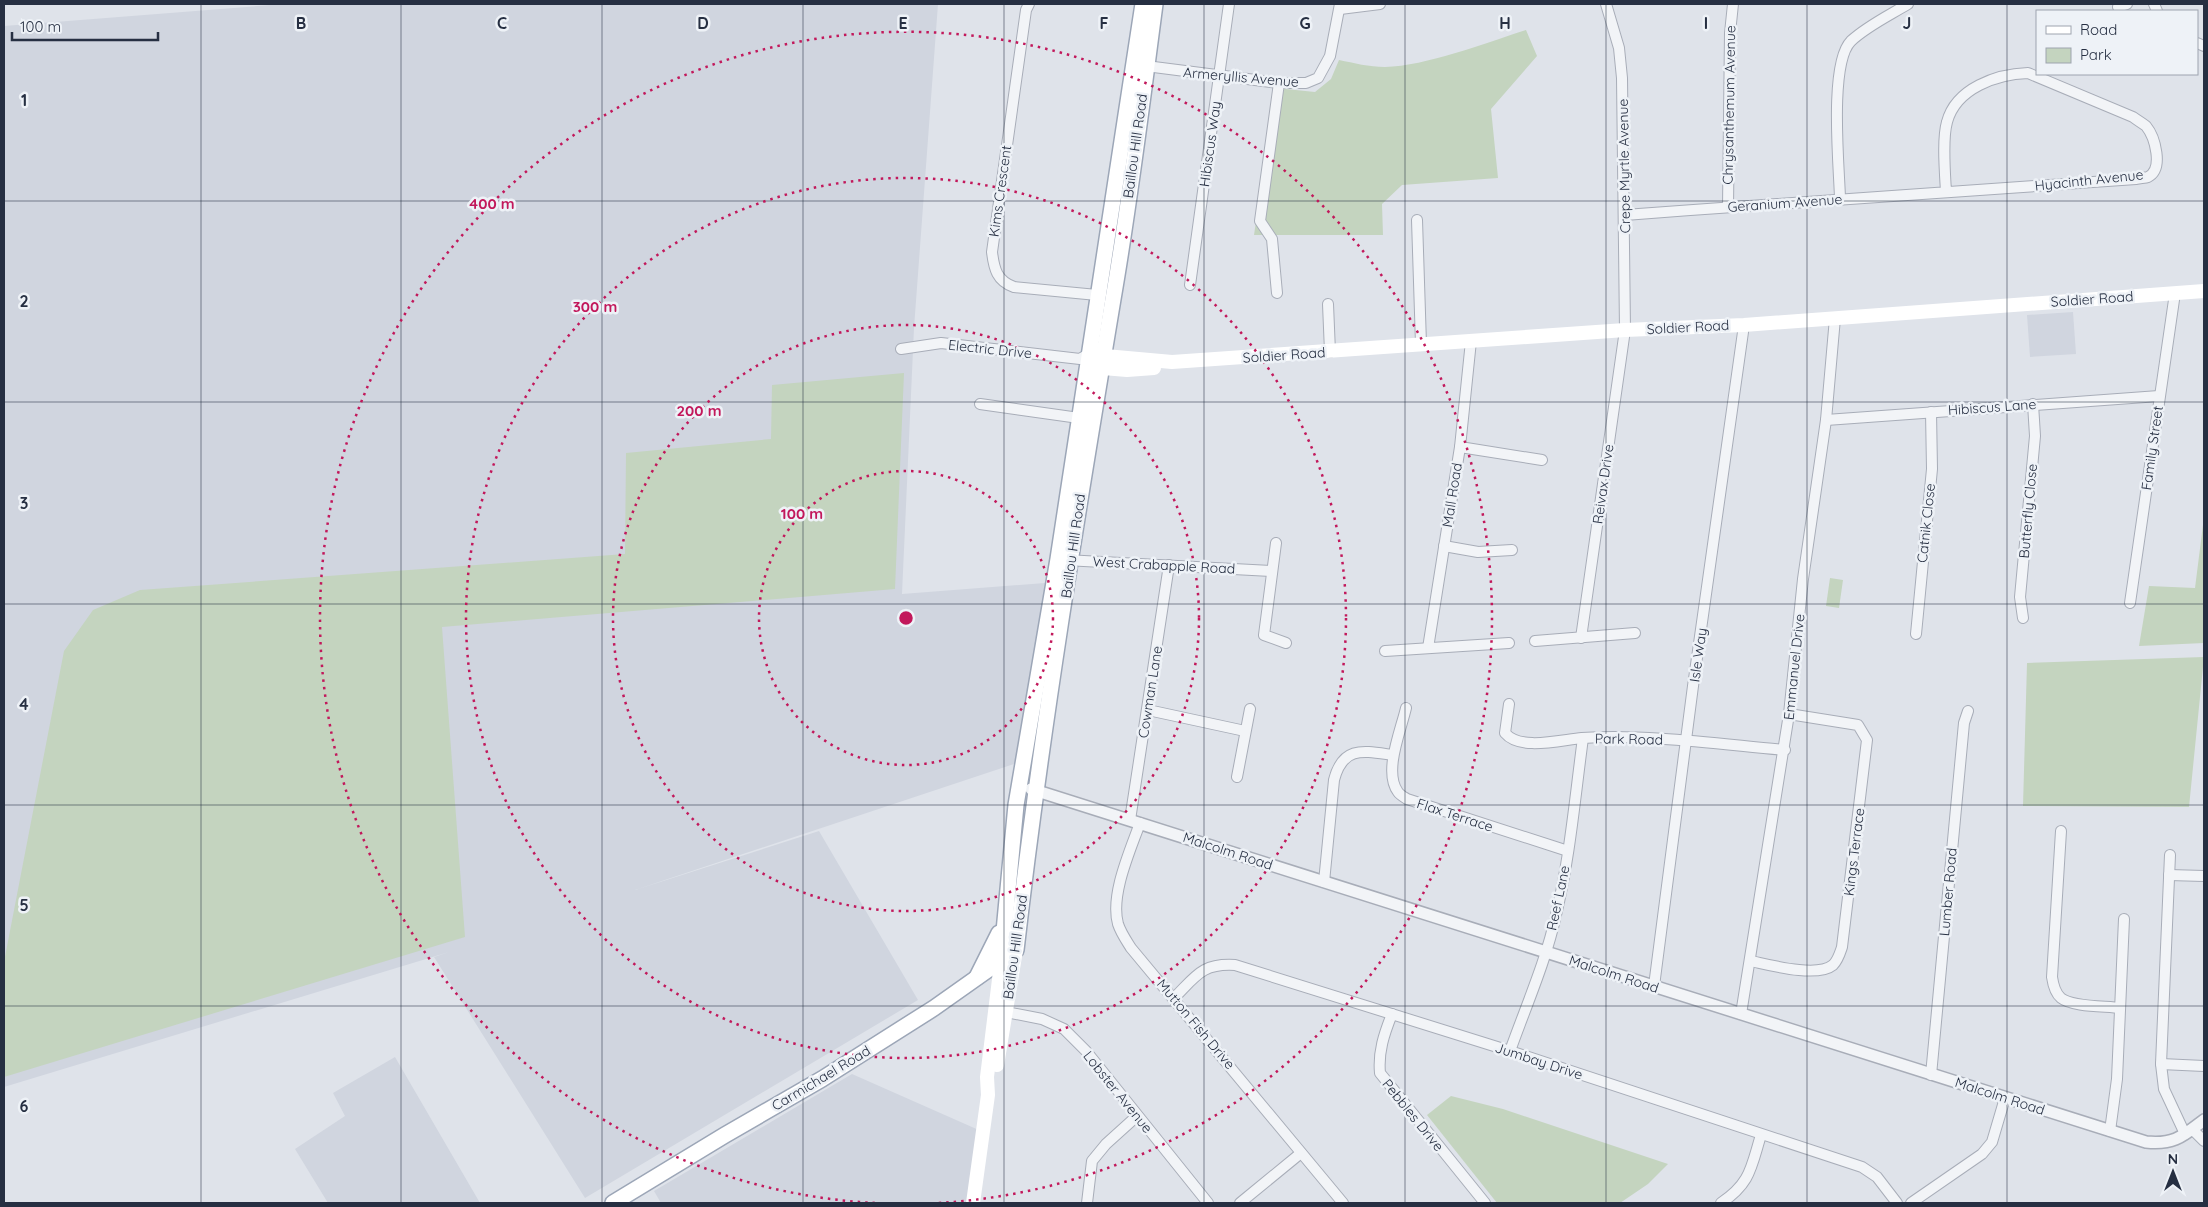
<svg xmlns="http://www.w3.org/2000/svg" width="2208" height="1207" font-family="Quicksand,sans-serif">
  <rect width="100%" height="100%" fill="#dfe3ea"/>
  <g fill="#d0d5df">
    <polygon points="283,4 938,4 914,328 902,594 1045,583 1017,763 635,890 819,831 918,1000 585,1198 434,957 449,952 4,1087 4,26"/>
    <polygon points="2073,312 2076,354 2030,357 2027,315"/>
    <polygon points="395,1057 480,1203 328,1203 295,1149 345,1116 333,1093"/>
    <polygon points="852,1074 981,1131 970,1203 661,1203 654,1191"/>
  </g>
  <g fill="#c4d4bf">
    <path d="M1526 30 1537 56 1491 109 1498 178 1402 185 1382 204 1383 235H1254L1276 88 1315 92 1331 79 1339 60C1354 63 1369 67 1385 67 1426 66 1485 43 1526 30Z"/>
    <polygon points="904,373 895,589 442,627 465,937 4,1077 4,962 64,651 93,610 140,590 625,554 626,453 771,439 772,385"/>
    <polygon points="2204,517 2204,643 2139,646 2149,586 2195,588"/>
    <polygon points="1830,578 1843,580 1839,608 1826,606"/>
    <polygon points="2204,657 2189,807 2023,806 2027,663"/>
    <polygon points="1451,1096 1503,1109 1668,1164 1648,1184 1620,1203 1497,1203 1427,1115"/>
  </g>
  <g fill="none" stroke-linecap="round" stroke-linejoin="round">
    <g stroke="#a8adb8" stroke-width="12">
      <g id="minor">
        <path d="M1029 4 1026 10 992 252C994 269 997 281 1014 287L1097 295"/>
        <polyline points="2154,4 2157,11"/>
        <polyline points="2118,7 2127,4"/>
        <polyline points="1340,9 1380,4"/>
        <polyline points="2197,43 2204,46"/>
        <polyline points="1146,66 1279,83 1306,83 1318,78 1330,56 1340,4"/>
        <path d="M1840 198C1839 165 1829 63 1851 41 1867 26 1890 15 1908 4"/>
        <polyline points="1728,207 1730,33 1733,4"/>
        <path d="M1625 215C1795 202 1965 191 2136 179 2139 178 2145 178 2148 177 2164 169 2155 137 2146 126 2142 123 2137 120 2133 117L2028 73C1997 74 1956 88 1947 122 1942 139 1945 173 1946 192"/>
        <polyline points="1417,220 1421,344"/>
        <polyline points="1190,285 1229,4"/>
        <polyline points="1277,293 1272,239 1260,221 1279,83"/>
        <polyline points="1328,304 1330,352"/>
        <polyline points="901,349 941,343 1080,359 1088,354"/>
        <polyline points="980,404 1079,418"/>
        <polyline points="1826,420 2159,396"/>
        <polyline points="1460,447 1542,460"/>
        <polyline points="1276,543 1264,635 1286,643"/>
        <polyline points="1444,546 1478,552 1512,550"/>
        <polyline points="1065,560 1271,571"/>
        <polyline points="2130,603 2175,293"/>
        <polyline points="2023,618 2020,597 2035,436 2033,404"/>
        <polyline points="1916,634 1932,469 1931,412"/>
        <polyline points="1581,638 1625,330 1622,78 1619,48 1606,4"/>
        <polyline points="1535,641 1635,633"/>
        <polyline points="1428,648 1460,447 1471,341"/>
        <polyline points="1385,651 1509,643"/>
        <path d="M1509 704 1505 733C1520 751 1560 740 1582 738 1649 734 1718 744 1785 750"/>
        <path d="M1406 708C1401 730 1383 772 1398 792 1400 795 1404 797 1407 799L1568 851"/>
        <polyline points="1148,710 1245,731"/>
        <polyline points="1237,777 1250,709"/>
        <polyline points="1130,820 1169,565"/>
        <path d="M1140 823C1130 851 1110 895 1118 924 1121 933 1126 940 1131 948L1343 1203"/>
        <path d="M2061 831 2052 977C2053 984 2055 993 2061 998 2072 1007 2106 1006 2120 1008"/>
        <polyline points="2170,855 2161,1064 2164,1089 2185,1134"/>
        <polyline points="2169,875 2204,876"/>
        <path d="M1324 882 1334 780C1343 745 1364 751 1393 755"/>
        <path d="M1751 961C1770 965 1817 978 1833 965 1838 960 1840 953 1842 947L1867 740 1858 725 1789 714"/>
        <polyline points="1654,986 1693,686 1744,325"/>
        <path d="M1174 998C1196 976 1202 963 1235 965L1510 1051 1862 1167 1877 1177 1897 1203"/>
        <polyline points="1006,1012 1042,1019 1064,1029 1086,1051 1208,1203"/>
        <path d="M1392 1014C1384 1034 1378 1052 1380 1073L1485 1203"/>
        <polyline points="1741,1014 1789,714 1803,579 1826,420 1835,318"/>
        <path d="M1510 1051C1526 1006 1546 961 1556 915 1570 857 1575 797 1583 738"/>
        <polyline points="2161,1064 2204,1066"/>
        <polyline points="1931,1075 1964,723 1968,711"/>
        <polyline points="2192,1129 2204,1141"/>
        <polyline points="2110,1131 2117,1079 2124,919"/>
        <polyline points="1087,1203 1092,1161 1106,1144 1137,1116"/>
        <polyline points="1240,1203 1301,1153"/>
        <path d="M1721 1203C1751 1183 1751 1167 1761 1135"/>
        <polyline points="1911,1203 1982,1154 1992,1142 2005,1098"/>
      </g>
    </g>
    <g stroke="#a8adb8" stroke-width="14">
      <path id="tertiary" d="M1031 789 2146 1142C2174 1145 2183 1136 2204 1120"/>
    </g>
    <g stroke="#9ca6b7" stroke-width="18">
      <g id="primary">
        <polyline points="1001,963 1016,805 1058,559 1143,4"/>
        <polyline points="977,977 999,933"/>
        <path d="M613 1203 725 1135 822 1079 934 1008 1016 950C1041 732 1077 515 1113 299 1130 201 1142 102 1155 4"/>
      </g>
    </g>
    <use href="#minor" stroke="#f2f4f7" stroke-width="10"/>
    <use href="#tertiary" stroke="#f2f4f7" stroke-width="11"/>
    <g stroke="#fff" stroke-width="14">
      <polyline points="1094,355 1172,362 1625,330 1744,325 2204,291"/>
      <polyline points="1091,367 1127,370 1154,368"/>
      <polyline points="997,1065 1016,950"/>
      <polyline points="973,1203 988,1095 987,1077 1001,963"/>
    </g>
    <use href="#primary" stroke="#fff" stroke-width="15"/>
  </g>
  <path fill="none" stroke="#262f42" stroke-width="1" stroke-opacity="0.55" d="M201 4V1203M401 4V1203M602 4V1203M803 4V1203M1004 4V1203M1204 4V1203M1405 4V1203M1606 4V1203M1807 4V1203M2007 4V1203M4 201H2204M4 402H2204M4 604H2204M4 805H2204M4 1006H2204"/>
  <g fill="none" stroke="#c2185b" stroke-width="2.5" stroke-dasharray="2.5 5">
    <circle cx="906" cy="618" r="147"/>
    <circle cx="906" cy="618" r="293"/>
    <circle cx="906" cy="618" r="440"/>
    <path d="M875 1203A586 586 0 1 1 937 1203"/>
  </g>
  <g text-anchor="middle" dominant-baseline="central" stroke-width="5" stroke-linejoin="round" paint-order="stroke">
    <g font-size="14" fill="#262f42" stroke="#eef2f7">
      <text transform="translate(1241 77) rotate(5)">Armeryllis Avenue</text>
      <text transform="translate(1729 105) rotate(-89)">Chrysanthemum Avenue</text>
      <text transform="translate(1210 144) rotate(-82)">Hibiscus Way</text>
      <text transform="translate(1135 146) rotate(-82)">Baillou Hill Road</text>
      <text transform="translate(1624 166) rotate(-91)">Crepe Myrtle Avenue</text>
      <text transform="translate(2089 180) rotate(-6)">Hyacinth Avenue</text>
      <text transform="translate(1000 191) rotate(-82)">Kims Crescent</text>
      <text transform="translate(1785 203) rotate(-4)">Geranium Avenue</text>
      <text transform="translate(2092 299) rotate(-4)">Soldier Road</text>
      <text transform="translate(1688 327) rotate(-3)">Soldier Road</text>
      <text transform="translate(990 349) rotate(6)">Electric Drive</text>
      <text transform="translate(1284 355) rotate(-4)">Soldier Road</text>
      <text transform="translate(1992 407) rotate(-4)">Hibiscus Lane</text>
      <text transform="translate(2152 448) rotate(-82)">Family Street</text>
      <text transform="translate(1603 484) rotate(-82)">Reivax Drive</text>
      <text transform="translate(1452 495) rotate(-81)">Mall Road</text>
      <text transform="translate(2028 511) rotate(-85)">Butterfly Close</text>
      <text transform="translate(1926 523) rotate(-84)">Catnik Close</text>
      <text transform="translate(1073 546) rotate(-82)">Baillou Hill Road</text>
      <text transform="translate(1164 565) rotate(3)">West Crabapple Road</text>
      <text transform="translate(1698 655) rotate(-82)">Isle Way</text>
      <text transform="translate(1794 667) rotate(-84)">Emmanuel Drive</text>
      <text transform="translate(1150 692) rotate(-81)">Cowman Lane</text>
      <text transform="translate(1629 739) rotate(1)">Park Road</text>
      <text transform="translate(1455 815) rotate(18)">Flax Terrace</text>
      <text transform="translate(1228 851) rotate(18)">Malcolm Road</text>
      <text transform="translate(1854 852) rotate(-83)">Kings Terrace</text>
      <text transform="translate(1948 892) rotate(-85)">Lumber Road</text>
      <text transform="translate(1558 898) rotate(-78)">Reef Lane</text>
      <text transform="translate(1015 947) rotate(-82)">Baillou Hill Road</text>
      <text transform="translate(1614 974) rotate(18)">Malcolm Road</text>
      <text transform="translate(1196 1024) rotate(50)">Mutton Fish Drive</text>
      <text transform="translate(1539 1061) rotate(18)">Jumbay Drive</text>
      <text transform="translate(821 1078) rotate(-31)">Carmichael Road</text>
      <text transform="translate(1118 1092) rotate(51)">Lobster Avenue</text>
      <text transform="translate(2000 1096) rotate(18)">Malcolm Road</text>
      <text transform="translate(1413 1115) rotate(51)">Pebbles Drive</text>
    </g>
  </g>
  <g font-size="16" text-anchor="middle" font-weight="bold" fill="#262f42" stroke="#eef2f7" stroke-width="5" stroke-linejoin="round" paint-order="stroke">
    <text x="301" y="29">B</text>
    <text x="502" y="29">C</text>
    <text x="703" y="29">D</text>
    <text x="903" y="29">E</text>
    <text x="1104" y="29">F</text>
    <text x="1305" y="29">G</text>
    <text x="1505" y="29">H</text>
    <text x="1706" y="29">I</text>
    <text x="1907" y="29">J</text>
    <text x="24" y="106">1</text>
    <text x="24" y="307">2</text>
    <text x="24" y="509">3</text>
    <text x="24" y="710">4</text>
    <text x="24" y="911">5</text>
    <text x="24" y="1112">6</text>
  </g>
  <circle cx="906" cy="618" r="8" fill="#c2185b" stroke="#eef2f7" stroke-width="2.5"/>
  <g font-size="15" text-anchor="middle" font-weight="bold" fill="#c2185b" stroke="#eef2f7" stroke-width="5" stroke-linejoin="round" paint-order="stroke">
    <text x="492" y="209">400 m</text>
    <text x="595" y="312">300 m</text>
    <text x="699" y="416">200 m</text>
    <text x="802" y="519">100 m</text>
  </g>
  <rect width="2208" height="1207" fill="none" stroke="#262f42" stroke-width="10"/>
  <rect x="2036" y="10" width="162" height="65" fill="#eef2f7" stroke="#9ea4af"/>
  <rect x="2046" y="26" width="25" height="8" fill="#ffffff" stroke="#9ea4af"/>
  <text x="2080" y="35" font-size="15" fill="#262f42">Road</text>
  <rect x="2046" y="48" width="25" height="15" fill="#c4d4bf" stroke="#9ea4af"/>
  <text x="2080" y="60" font-size="15" fill="#262f42">Park</text>
  <g transform="translate(2173 1172)" stroke="#eef2f7" stroke-width="4" paint-order="stroke">
  <path d="M0-4L9 19L0 12L-9 19Z" fill="#262f42"/>
  <text y="-8" font-size="14" font-weight="bold" text-anchor="middle" fill="#262f42">N</text>
  </g>
  <path d="M12 32v8h146v-8" fill="none" stroke="#262f42" stroke-width="2.5"/>
  <text x="20" y="32" font-size="15" fill="#262f42" stroke="#eef2f7" stroke-width="4" paint-order="stroke">100 m</text>
</svg>
